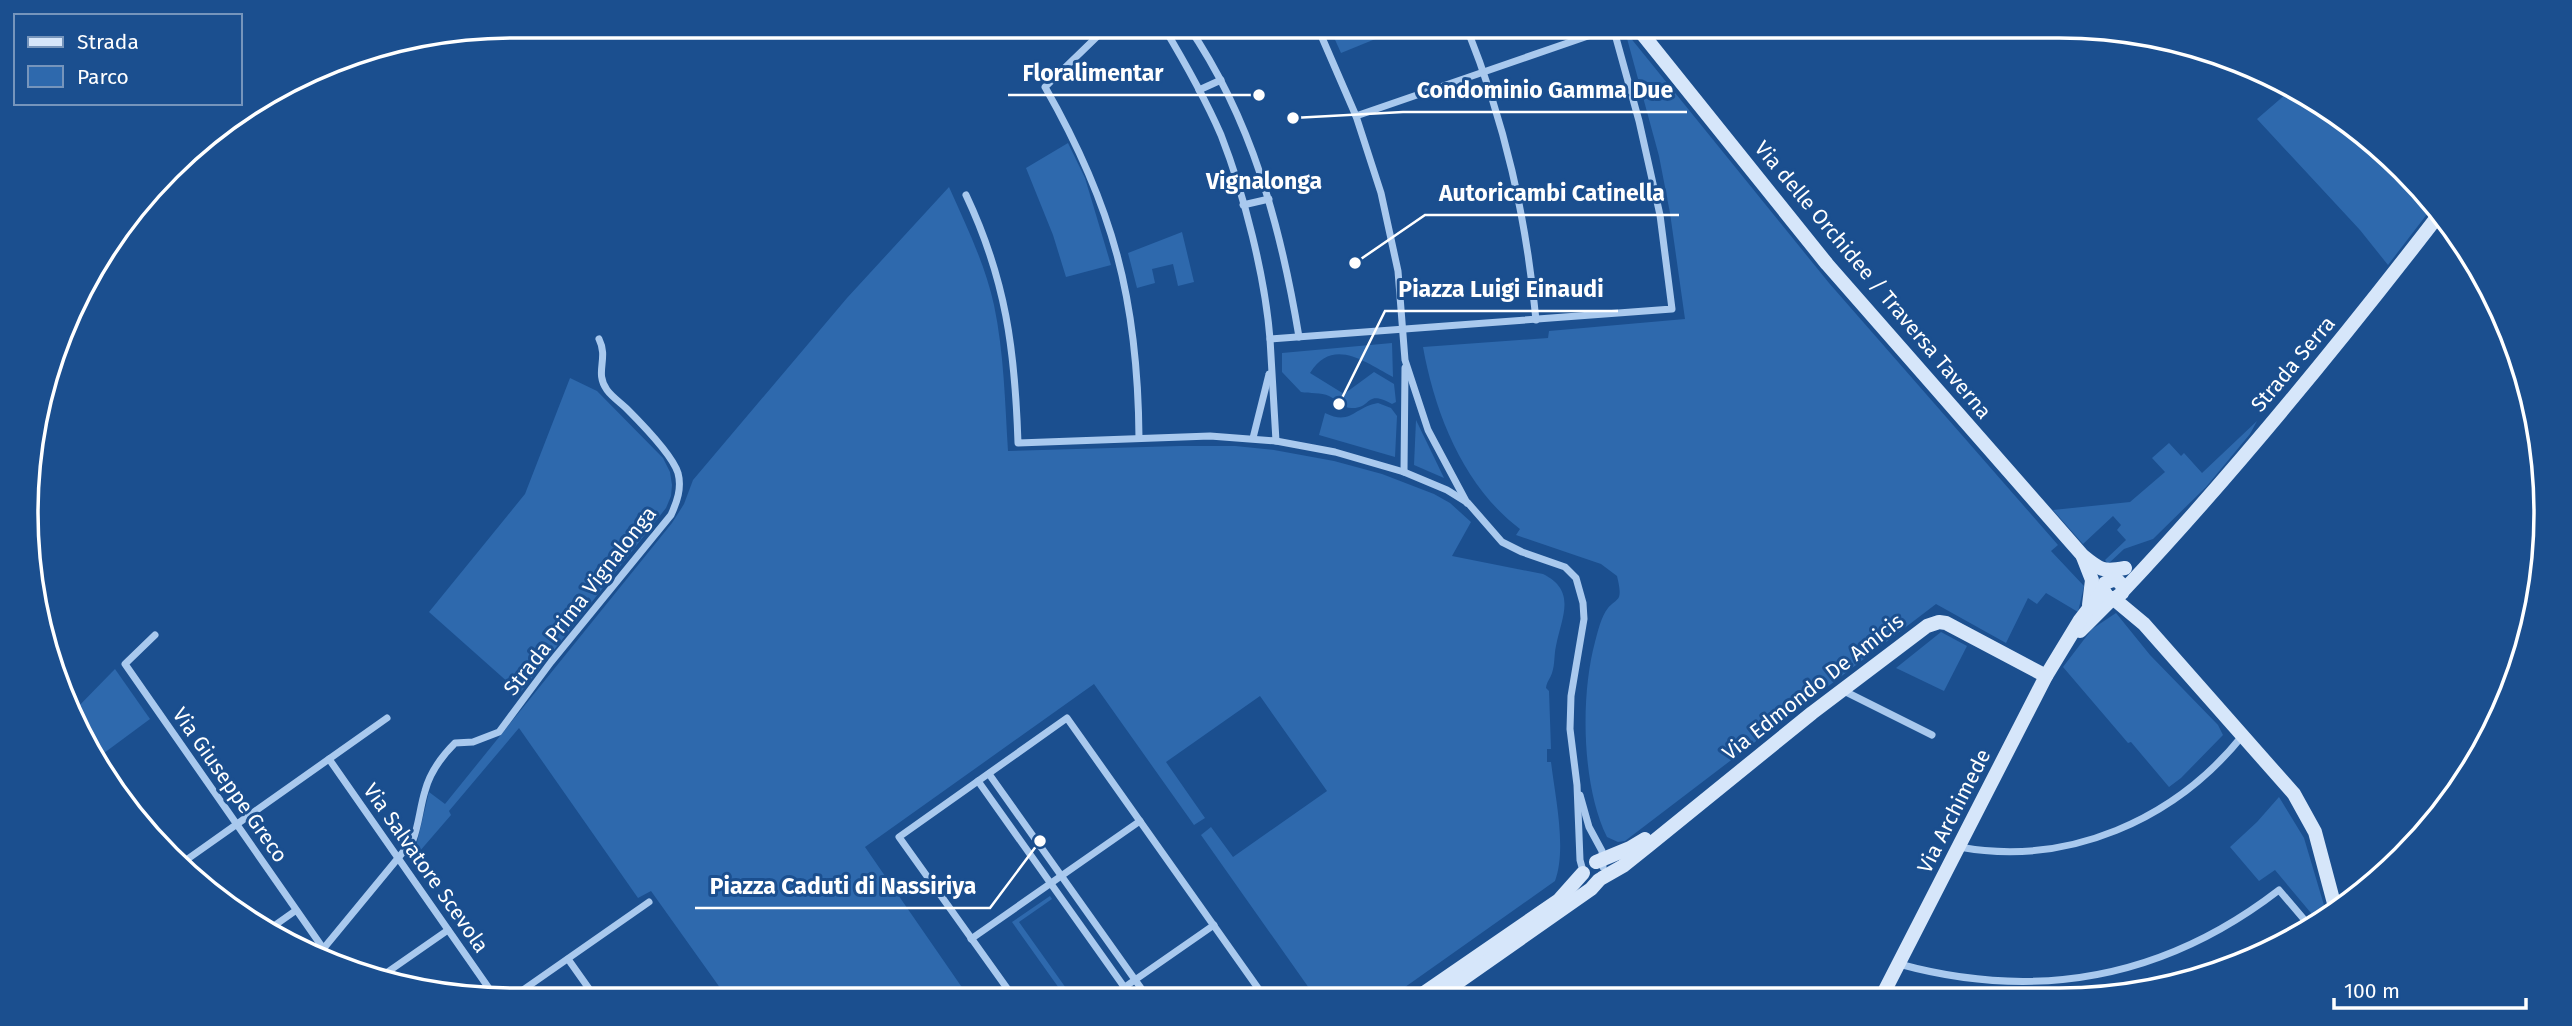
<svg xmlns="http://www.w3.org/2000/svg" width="2572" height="1026" font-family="'Fira Sans',sans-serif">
  <rect width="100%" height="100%" fill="#1b4f8f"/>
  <g fill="#2e69ad">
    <polygon points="1345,26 1393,26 1395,31 1341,53 1332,33"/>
    <path d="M1625 31 1829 283 2058 545 2051 551 2084 586 2078 612 2046 593 2037 604 2028 598 2006 643 1936 604 1625 841 1618 842 1607 837C1582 787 1580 697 1595 642 1598 631 1601 617 1608 608 1611 604 1617 601 1619 597 1621 591 1618 581 1617 576L1601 564 1516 535 1520 529C1464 487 1435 414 1423 347L1548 338 1549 331 1685 319 1670 213 1659 156Z"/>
    <polygon points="2294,87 2380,147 2434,205 2388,265 2360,230 2257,119"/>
    <polygon points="1068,143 1085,178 1111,265 1066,277 1053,235 1026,168"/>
    <path d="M949 187C966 225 985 264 994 305 1004 353 1005 402 1008 451L1180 446H1235L1274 450 1334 461 1382 474 1434 494 1450 503 1471 522 1452 556 1543 574C1577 591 1562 616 1556 646 1554 654 1555 665 1552 673 1550 679 1547 681 1546 688L1549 691 1551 749H1547V762H1551C1555 796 1567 849 1555 881L1391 997 1316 998 1201 835 1211 827 1233 857 1327 791 1260 696 1166 762 1205 818 1194 825 1094 684 865 847 970 999H728L651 891 638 898 519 728 449 811 451 815 413 859 429 792 445 804 672 523 684 504 693 480 847 298Z"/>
    <polygon points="1182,232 1194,282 1178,286 1173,264 1152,269 1155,283 1137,288 1128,253"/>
    <path d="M1392 343 1393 377C1366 363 1333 336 1310 373L1344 394 1374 372 1394 384 1396 402 1392 404C1365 389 1372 408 1353 408 1343 409 1337 400 1329 396 1321 392 1310 394 1301 392L1282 372V353Z"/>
    <polygon points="570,378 597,391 663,458 670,472 672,485 671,496 666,508 520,693 429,612 525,494"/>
    <path d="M1378 403 1391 408 1397 416 1395 457 1319 435 1325 413C1351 426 1354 407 1378 403Z"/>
    <polygon points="1416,420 1444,478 1414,465"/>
    <polygon points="2257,421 2250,434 2206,487 2153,539 2124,549 2108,564 2105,560 2126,540 2117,530 2121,525 2113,516 2083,544 2053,510 2130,502 2165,472 2152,458 2169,443 2181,456 2184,453 2202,473"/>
    <polygon points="2116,613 2150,655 2218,725 2223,735 2181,778 2169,787 2131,742 2128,743 2063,667 2092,629"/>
    <polygon points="1941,632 1967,646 1944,691 1896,668"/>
    <polygon points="115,669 150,719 100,756 71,714"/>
    <polygon points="2279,797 2304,838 2326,912 2316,919 2275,870 2259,881 2230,847 2257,822"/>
    <polygon points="1050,896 1052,899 1019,922 1073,998 1066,998 1012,922"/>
  </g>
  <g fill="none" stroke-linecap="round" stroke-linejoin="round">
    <g stroke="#a9c9ee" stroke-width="7">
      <path d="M1108 26 1045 87C1113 206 1138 300 1139 438"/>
      <path d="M1163 26C1184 61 1205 98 1221 135 1244 194 1265 276 1270 339 1272 373 1274 407 1276 441"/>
      <path d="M1188 26C1252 119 1281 228 1299 337"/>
      <polyline points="1309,26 1321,34"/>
      <polyline points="1317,26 1356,116 1381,193 1398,271 1405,360 1428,430 1467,503"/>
      <path d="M1466 26C1505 123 1526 216 1536 320"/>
      <polyline points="1199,90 1221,80"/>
      <polyline points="1356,116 1614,27"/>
      <path d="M966 195C1006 280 1015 350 1018 443L1210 436 1276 441 1335 452 1404 472 1447 490 1468 503 1502 542 1522 552 1565 567 1576 578 1583 603 1584 619 1571 696 1570 729 1577 785 1580 860 1583 871"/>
      <polyline points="1243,205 1269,199"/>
      <polyline points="1270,339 1672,309 1660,215 1639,121 1613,27"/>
      <polyline points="1253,438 1269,374"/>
      <polyline points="1404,472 1405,368"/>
      <polyline points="155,635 125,664 332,961"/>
      <polyline points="1842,690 1932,735"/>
      <polyline points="329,759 495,997"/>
      <polyline points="989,774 1148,998"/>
      <polyline points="978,781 1132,998"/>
      <polyline points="1580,795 1589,827 1602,851 1603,867"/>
      <path d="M1959 847C2068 867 2175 820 2243 735"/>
      <polyline points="189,858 387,718"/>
      <polyline points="271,928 295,911"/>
      <polyline points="971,939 1140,821"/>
      <path d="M319 954 413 840C419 824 420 807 425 791 430 772 442 756 455 743L473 742 499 732 551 662 671 515C677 502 682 488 678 473 672 454 641 423 627 409 621 403 612 397 607 390 594 372 609 359 599 339"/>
      <polyline points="568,959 597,1000"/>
      <path d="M1899 964C2038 1002 2165 978 2279 890L2308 924"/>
      <polyline points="379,978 448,930"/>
      <polyline points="1014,998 899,837 1067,718 1265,998"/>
      <polyline points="1109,998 1214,925"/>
      <polyline points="510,999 649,902"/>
    </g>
    <g stroke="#d6e6fa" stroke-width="14">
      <path d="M1636 26 1827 264 2083 556C2100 570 2103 572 2125 568"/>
      <polyline points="2083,557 2092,580 2089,605"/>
      <path d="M2123 591C2236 471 2340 343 2441 212"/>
      <polyline points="2114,599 2144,624 2294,794 2315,832 2335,907"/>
      <polyline points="2080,631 2112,599"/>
      <polyline points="1596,862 1630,848 1645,839"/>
      <polyline points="1602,878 1623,866 1648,846 1812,713 1927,626 1939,622 1946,623 2046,676"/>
      <polyline points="1882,996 2046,676 2080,620 2103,590 2105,583 2116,579 2123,586 2122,593 2114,599 2108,597 2103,590"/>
      <polyline points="1418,997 1559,900 1583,873"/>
      <polyline points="1437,997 1591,889 1599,880"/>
    </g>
  </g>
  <g text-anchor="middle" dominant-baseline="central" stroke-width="6" stroke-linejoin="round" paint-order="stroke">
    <g font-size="21" fill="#fff" stroke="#1b4f8f">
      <text transform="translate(1873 280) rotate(50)">Via delle Orchidee / Traversa Taverna</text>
      <text transform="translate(2293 364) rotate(-50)">Strada Serra</text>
      <text transform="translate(580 601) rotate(-52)">Strada Prima Vignalonga</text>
      <text transform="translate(1813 687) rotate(-38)">Via Edmondo De Amicis</text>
      <text transform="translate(230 785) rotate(55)">Via Giuseppe Greco</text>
      <text transform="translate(1954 811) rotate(-63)">Via Archimede</text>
      <text transform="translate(426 868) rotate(55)">Via Salvatore Scevola</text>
    </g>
    <g font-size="23" font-weight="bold" fill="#fff" stroke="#1b4f8f">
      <text x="1264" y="181">Vignalonga</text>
    </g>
  </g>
  <path d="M0 0H2572V1026H0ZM513 38H2059A475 475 0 0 1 2534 513V513A475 475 0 0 1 2059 988H513A475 475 0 0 1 38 513V513A475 475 0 0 1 513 38Z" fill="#1b4f8f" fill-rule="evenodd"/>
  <path fill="none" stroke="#fff" stroke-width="3.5" d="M513 38H2059A475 475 0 0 1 2534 513V513A475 475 0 0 1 2059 988H513A475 475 0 0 1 38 513V513A475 475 0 0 1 513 38Z"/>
  <path fill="none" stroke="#fff" stroke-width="2.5" d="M1259 95L1178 95H1008M1293 118L1403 112H1687M1355 263L1425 215H1679M1339 404L1385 311H1618M1040 841L990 908H695"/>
  <g fill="#fff" stroke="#1b4f8f" stroke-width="2.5">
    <circle cx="1259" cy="95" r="7"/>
    <circle cx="1293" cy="118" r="7"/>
    <circle cx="1355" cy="263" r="7"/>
    <circle cx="1339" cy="404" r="7"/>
    <circle cx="1040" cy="841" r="7"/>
  </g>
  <g font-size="23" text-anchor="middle" font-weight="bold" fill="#fff" stroke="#1b4f8f" stroke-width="6" stroke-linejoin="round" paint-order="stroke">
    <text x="1093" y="81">Floralimentar</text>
    <text x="1545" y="98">Condominio Gamma Due</text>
    <text x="1552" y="201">Autoricambi Catinella</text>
    <text x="1501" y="297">Piazza Luigi Einaudi</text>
    <text x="843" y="894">Piazza Caduti di Nassiriya</text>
  </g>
  <rect x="14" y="14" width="228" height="91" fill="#1b4f8f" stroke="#7695bc" stroke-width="2"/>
  <rect x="28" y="37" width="35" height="10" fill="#d6e6fa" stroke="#7695bc" stroke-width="2"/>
  <text x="77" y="49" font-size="21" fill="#ffffff">Strada</text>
  <rect x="28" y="66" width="35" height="21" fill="#2e69ad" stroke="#7695bc" stroke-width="2"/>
  <text x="77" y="84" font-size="21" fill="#ffffff">Parco</text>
  <path d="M2334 998v10h192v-10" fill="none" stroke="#ffffff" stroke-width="3.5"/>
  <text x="2344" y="998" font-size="21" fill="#ffffff" stroke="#1b4f8f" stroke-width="5" paint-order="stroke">100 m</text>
</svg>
